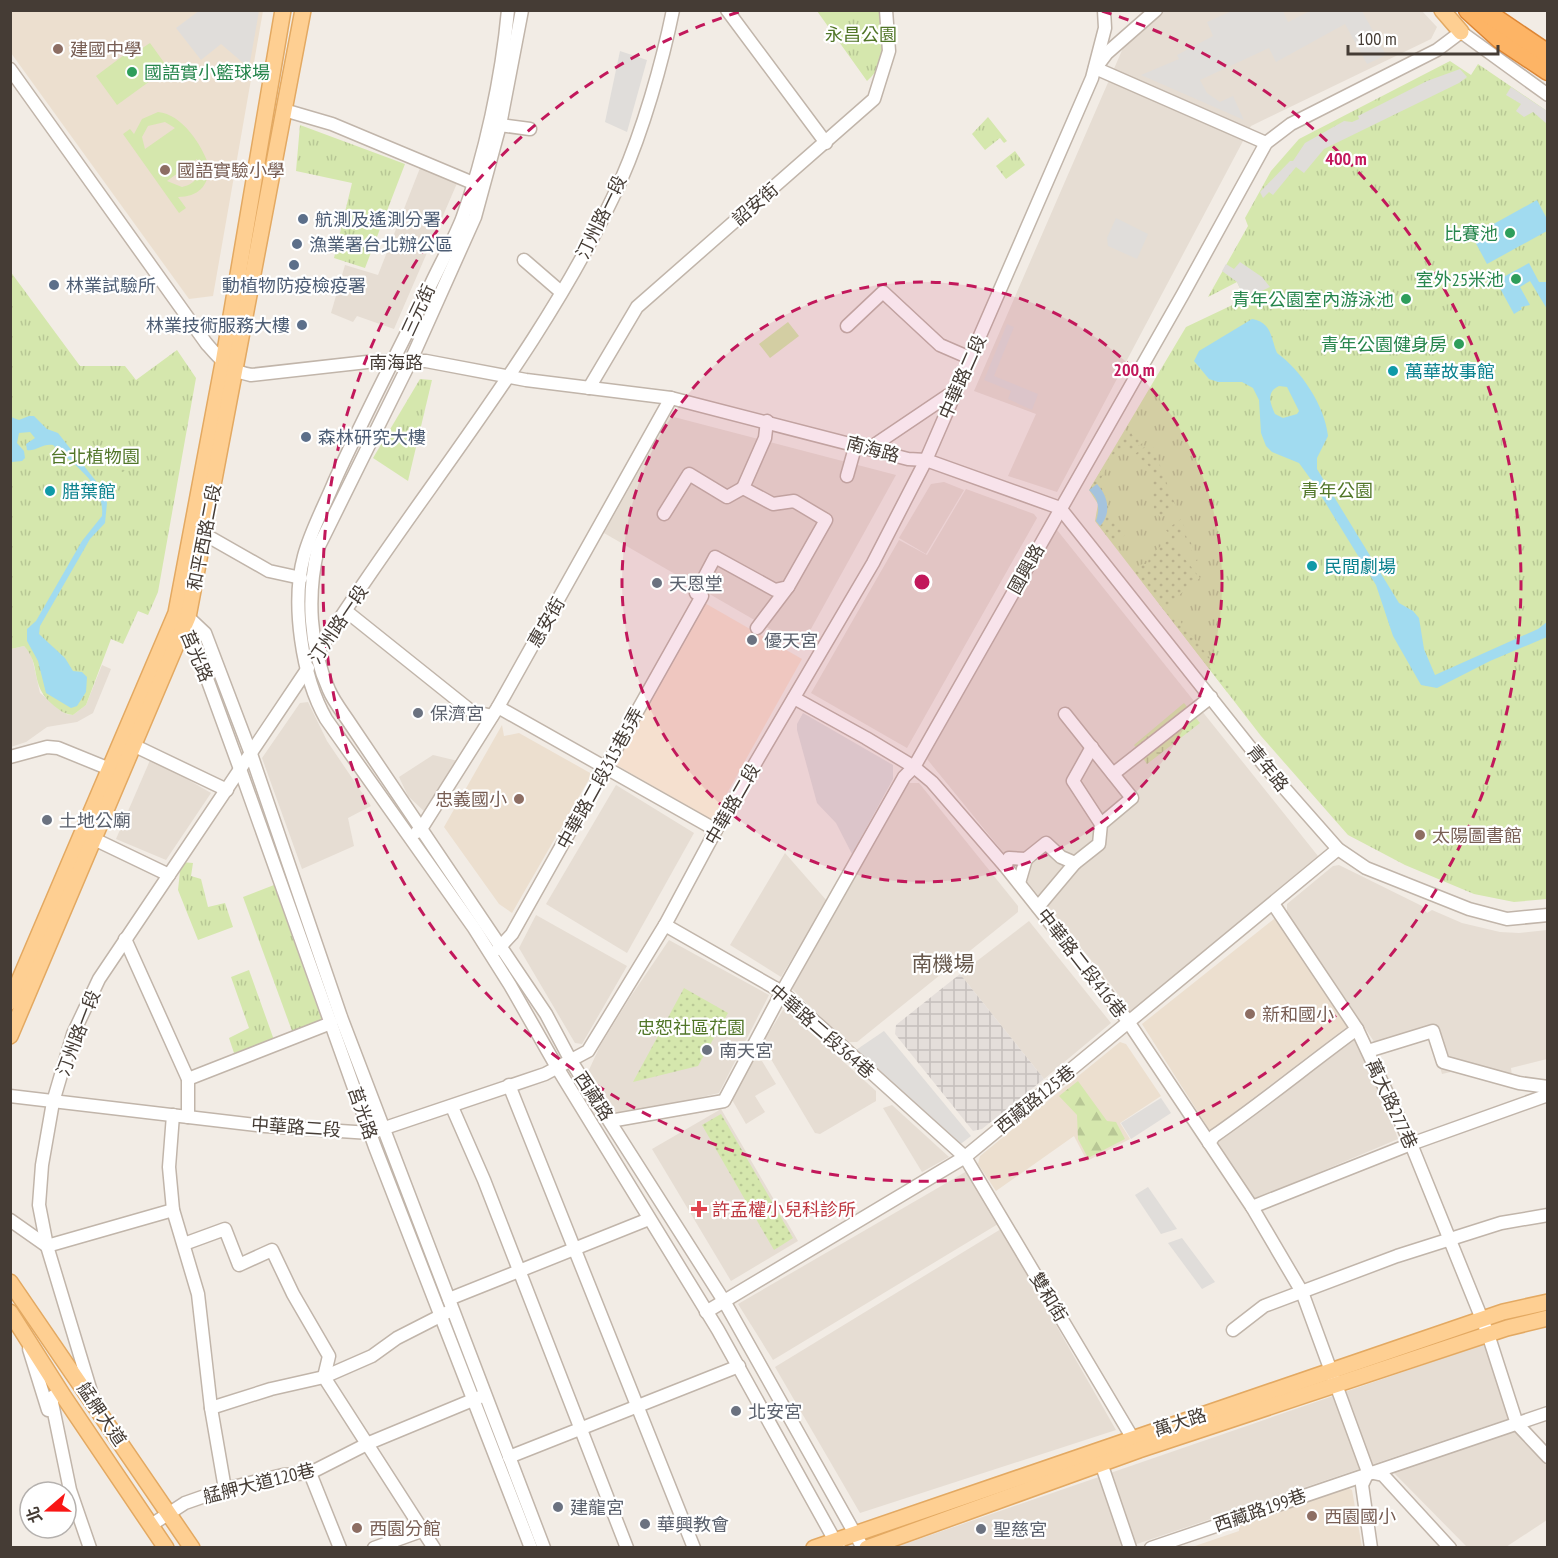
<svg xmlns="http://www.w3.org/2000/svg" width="1558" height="1558" font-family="'PT Sans Narrow','Noto Sans TC',sans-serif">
  <defs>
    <pattern id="industrial-grid" width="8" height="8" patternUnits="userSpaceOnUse" patternTransform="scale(1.5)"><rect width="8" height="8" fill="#e4deda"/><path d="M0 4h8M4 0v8" fill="none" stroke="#c5bfbc"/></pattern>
    <pattern id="forest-firs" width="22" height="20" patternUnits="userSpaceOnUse" patternTransform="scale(1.5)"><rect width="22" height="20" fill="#d5e7ad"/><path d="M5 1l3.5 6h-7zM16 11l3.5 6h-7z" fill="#b8c795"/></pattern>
    <pattern id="wetland-marsh" width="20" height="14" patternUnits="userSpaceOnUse" patternTransform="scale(1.5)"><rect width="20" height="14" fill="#d5e7ad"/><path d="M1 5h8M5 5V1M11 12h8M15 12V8" fill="none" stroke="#b8c795"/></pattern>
    <pattern id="park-tufts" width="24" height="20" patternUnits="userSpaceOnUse" patternTransform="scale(1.5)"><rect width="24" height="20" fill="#d5e7ad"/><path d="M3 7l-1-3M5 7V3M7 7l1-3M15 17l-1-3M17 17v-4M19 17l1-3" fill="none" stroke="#b8c795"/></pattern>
    <pattern id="garden-dots" width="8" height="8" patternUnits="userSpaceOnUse" patternTransform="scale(1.5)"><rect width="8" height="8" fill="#d5e7ad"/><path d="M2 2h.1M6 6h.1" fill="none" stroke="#b8c795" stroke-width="1.8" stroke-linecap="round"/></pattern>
  </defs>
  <rect width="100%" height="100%" fill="#f2ece5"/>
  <g fill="#e6ddd3">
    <polygon points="1163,11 1422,11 1437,27 1431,39 1251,126 1057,492 1008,476 1036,414 974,391 1123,48"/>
    <polygon points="420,168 458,181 394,329 357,316 353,322 331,313 345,265 378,275"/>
    <polygon points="670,416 896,475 801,647 604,533"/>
    <polygon points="944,482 964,490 926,554 899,538 931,484"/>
    <polygon points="966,489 1034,514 1037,518 907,748 811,693 899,540 927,555"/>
    <polygon points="1057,530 1318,856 1193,960 1132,1015 1113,987 927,759"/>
    <polygon points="24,646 31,653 40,693 66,714 73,715 86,705 102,665 111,669 93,713 77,722 47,727 26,742 11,747 11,649"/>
    <polygon points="308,702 327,741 371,806 348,818 354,846 302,869 262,758 300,703"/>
    <polygon points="433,755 458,761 426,813 408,796 399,777"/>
    <polygon points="151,758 211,793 166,860 116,839"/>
    <polygon points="909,783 919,783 1018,906 1018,912 857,1042 847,1042 792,989"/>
    <polygon points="616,785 694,833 627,953 546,904"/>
    <polygon points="785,853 827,901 781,977 730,945"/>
    <polygon points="1339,865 1422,906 1427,913 1432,910 1462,923 1500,932 1519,933 1547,930 1547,1059 1511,1068 1512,1076 1455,1071 1442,1074 1432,1040 1428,1038 1375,1043 1287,912 1287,904 1333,866"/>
    <polygon points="536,915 627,966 582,1044 575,1043 519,948"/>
    <polygon points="1029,921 1111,1023 1044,1079 960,974"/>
    <polygon points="669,940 769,995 719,1093 612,1118 588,1072 600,1046 629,999"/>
    <polygon points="783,1010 786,1010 876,1091 876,1101 820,1134 815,1133 762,1044"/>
    <polygon points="1360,1036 1398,1139 1251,1201 1215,1143"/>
    <polygon points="752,1061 762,1061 776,1084 755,1096 765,1112 746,1124 731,1098"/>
    <polygon points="892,1105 949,1157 922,1172 883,1108"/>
    <polygon points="721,1109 798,1241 731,1281 652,1149"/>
    <polygon points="967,1171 998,1224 773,1360 738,1304"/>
    <polygon points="1001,1229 1116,1430 860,1513 775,1367"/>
    <polygon points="1484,1344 1510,1418 1128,1547 893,1548"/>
    <polygon points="1516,1431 1547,1466 1547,1520 1506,1547 1467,1547 1393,1472"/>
  </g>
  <polygon fill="#f5e0cf" points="703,602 802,659 712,820 613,763"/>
  <polygon fill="url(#industrial-grid)" points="960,974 1044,1079 982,1129 973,1131 895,1034 896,1025"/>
  <g fill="#ecdfcf">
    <polygon points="10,11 263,11 213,296 189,299 11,53"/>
    <polygon points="502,725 504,736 519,733 592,774 512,913 499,904 444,827"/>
    <polygon points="1279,915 1352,1023 1210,1131 1142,1024"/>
    <polygon points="1120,1042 1126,1044 1161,1096 1120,1123 1130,1139 1087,1161 1074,1136 996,1191 978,1164 980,1156"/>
    <polygon points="1348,1488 1352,1490 1362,1547 1192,1547 1239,1531 1239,1526"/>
  </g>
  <g fill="#d5e7ad" fill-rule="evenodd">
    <polygon points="150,43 168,68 117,105 96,76 132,49 135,53"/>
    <path d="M158 112C182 114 202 145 209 166 209 186 198 197 178 197L186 208 179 213 123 134 130 129 134 134 142 119ZM165 122 175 128 145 149 142 137 148 126ZM197 159C202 173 197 184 182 187L167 181Z"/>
    <polygon points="788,322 799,336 770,358 759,344"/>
  </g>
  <polygon fill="url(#forest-firs)" points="1078,1081 1107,1121 1116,1122 1125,1139 1088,1158 1078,1139 1077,1115 1059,1096"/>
  <polygon fill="url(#wetland-marsh)" points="1184,703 1200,723 1147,764 1134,745"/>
  <g fill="url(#park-tufts)">
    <path d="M817 11H883C885 39 891 60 867 81Z"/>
    <polygon points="1450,61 1471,75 1478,64 1547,111 1547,899 1514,902 1474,894 1405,865 1348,835 1261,736 1095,521 1098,504 1089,490 1186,327 1245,299 1237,282 1208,297 1248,226 1245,218 1271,171 1299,139"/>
    <polygon points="988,117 1007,141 1004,143 1000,138 985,150 972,134"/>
    <polygon points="300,125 405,164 365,268 334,258 352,183 296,171"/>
    <polygon points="1015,151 1025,165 1006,179 996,166"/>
    <path d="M10 271 80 366H125L136 380 177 350 196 378 158 592 148 615 138 611 123 644 111 639 86 705 73 715C64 714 59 710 52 704 29 684 42 665 24 646L11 649Z"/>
    <polygon points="420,379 432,380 408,481 373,458"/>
    <polygon points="181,862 193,863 191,876 201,879 208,907 225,903 233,927 198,940 178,890"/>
    <polygon points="274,885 322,1020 292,1031 243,897"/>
    <polygon points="249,970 274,1040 234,1053 229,1038 249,1028 231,977"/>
  </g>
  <g fill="url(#garden-dots)">
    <path d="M1126 431H1133L1132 435 1147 440 1132 450C1115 444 1107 469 1099 482L1108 501 1109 514 1125 535 1114 544 1095 521 1100 526C1111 515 1108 499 1099 487H1091Z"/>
    <polygon points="1151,442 1176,507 1161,518 1154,510 1151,468 1135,454"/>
    <circle cx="119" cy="465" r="8"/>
    <polygon points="1181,519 1198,560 1196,561 1184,534 1172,543 1200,578 1167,605 1233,687 1227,692 1134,571 1142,564 1148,564 1149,556 1172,537 1166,530"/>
    <polygon points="684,988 728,1013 698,1066 633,1082"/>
    <polygon points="721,1114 793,1238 774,1250 702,1125"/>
  </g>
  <g fill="#e0ddda">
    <polygon points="200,10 259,11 249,68 221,44 201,60 176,28"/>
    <polygon points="1232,11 1283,11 1288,22 1310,11 1362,11 1386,55 1367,64 1345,24 1276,62 1269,48 1200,80 1207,93 1220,102 1233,96 1244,120 1141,75 1179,59 1177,55 1213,36 1207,22"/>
    <polygon points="620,51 647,60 627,132 605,122"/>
    <polygon points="1460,69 1467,77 1459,83 1324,149 1304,173 1296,167 1273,195 1269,192 1263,198 1260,192 1290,161 1293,161 1305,143 1344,121 1352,122 1359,119 1358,116 1427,81"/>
    <polygon points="1511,87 1547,111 1547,124 1533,112 1524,117 1516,111 1521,104 1506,95"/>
    <polygon points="1116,218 1148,234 1137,259 1108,246 1107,238"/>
    <polygon points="1240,262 1262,277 1270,287 1245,299 1237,282 1222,271 1226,264 1234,269"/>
    <polygon points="1007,324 1014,327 994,376 1038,394 1032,410 1008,399 1011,391 984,380"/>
    <polygon points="803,713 893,765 893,779 852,854 836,823 817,803 797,730 797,724"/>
    <polygon points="884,1031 971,1136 958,1146 856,1050"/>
    <polygon points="1161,1098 1171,1113 1131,1139 1121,1123"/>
    <polygon points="1148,1187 1177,1229 1161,1234 1135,1195"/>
    <polygon points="1182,1238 1215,1282 1202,1289 1168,1243"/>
  </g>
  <g fill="#a1dbf0" fill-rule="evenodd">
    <polygon points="1537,200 1547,219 1547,231 1487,264 1472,236"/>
    <polygon points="1529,263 1539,282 1547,282 1547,309 1530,281 1520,287 1530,305 1521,307 1522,309 1514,314 1496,281"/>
    <path d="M1252 319C1272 322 1271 339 1277 353 1301 370 1325 406 1328 436L1317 458V469L1399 603 1413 611 1419 618 1424 649 1435 675 1538 629 1547 622V637L1490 661 1437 688 1421 685 1393 636 1376 585 1312 481 1299 463 1272 452 1266 446 1261 433 1259 400 1253 388 1242 382H1218L1209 379 1194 361 1199 351ZM1279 386 1287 387 1299 411 1297 414 1283 418 1275 414C1270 403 1266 392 1279 386Z"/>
    <path d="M29 416H34L47 429 58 433 99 485 102 483 107 503 105 523 90 539 40 626 39 634 65 658 73 671 82 672 87 677 86 692 77 706 71 708 46 693 38 661 27 641V629L36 621 82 541 102 516C105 483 74 466 53 445 43 443 35 452 27 450L26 444 35 438 30 432 19 433 17 443 24 451 25 458 22 461 12 462 11 417 19 420Z"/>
    <path d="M1097 484C1108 496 1112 513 1100 526L1096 521C1100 509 1099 499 1089 490Z"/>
  </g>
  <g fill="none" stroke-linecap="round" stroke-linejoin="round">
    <g stroke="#c1b5aa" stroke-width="15">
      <g id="minor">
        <path d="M508 10C502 77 485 156 462 219 453 241 441 263 431 284 399 350 365 414 335 480 325 505 311 530 304 556 291 603 302 677 326 719L474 928 510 985 558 1069 718 1330 839 1548"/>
        <path d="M522 10 500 125 475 217 411 360 318 548C307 594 309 646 329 690 334 702 344 714 351 725L546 1014 571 1061 724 1301 863 1548"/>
        <polyline points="727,10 826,143"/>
        <polyline points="1098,65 1107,53 1156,10"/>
        <polyline points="1095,68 1266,143"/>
        <path d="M10 69 206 343C220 359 229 371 251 375L376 361H426L526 380 671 398 908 459 926 460 1060 508"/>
        <polyline points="284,110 332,124 473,183"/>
        <polyline points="500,125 530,129"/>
        <polyline points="524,260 561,292"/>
        <polyline points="847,326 883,292 940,345 970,358"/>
        <polyline points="589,388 637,307 874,99 889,51 886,10"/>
        <polyline points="870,448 956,390"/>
        <polyline points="847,476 856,444"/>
        <polyline points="1060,508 1264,765 1338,849 1366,868 1469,909 1507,919 1548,915"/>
        <polyline points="664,514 689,474 727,497 743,488"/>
        <polyline points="204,534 269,571 301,578"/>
        <polyline points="696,593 715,557 775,590 788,587 826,520 794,501 773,504 743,488 765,438 767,421"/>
        <polyline points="346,611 471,711 492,716"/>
        <polyline points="180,614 188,617 205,633 251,754 341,1017 544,1548"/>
        <polyline points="181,622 198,654 240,769 375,1147 531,1548"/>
        <polyline points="757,628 788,587"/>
        <path d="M317 654C416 496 544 351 621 180 643 130 662 64 673 10"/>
        <polyline points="794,698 866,738 914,767 932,782 1005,866 1125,1017 1252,1207 1302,1292 1368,1472"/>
        <polyline points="498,707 716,830"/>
        <polyline points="135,746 227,790"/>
        <polyline points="1092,747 1073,781 1101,824"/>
        <polyline points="10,757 47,747 58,748 117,772"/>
        <polyline points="1113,774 1211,697"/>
        <polyline points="417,832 421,829 498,707 671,398"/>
        <polyline points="94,839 169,875"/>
        <polyline points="1005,866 1009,858 1026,859 1046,843 1061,857 1075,863 1099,844 1101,824 1132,798 1065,714"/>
        <polyline points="1019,883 1026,859"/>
        <polyline points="1274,905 1357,1029 1411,1144 1488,1334 1517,1424 1548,1457"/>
        <polyline points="1038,907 1075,863"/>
        <polyline points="665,925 782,992 965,1157 1132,1437"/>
        <polyline points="125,939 188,1079 188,1117"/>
        <polyline points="498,949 512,934 702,596"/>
        <polyline points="1368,1051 1433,1031 1443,1062 1519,1083 1548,1087"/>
        <polyline points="188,1079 331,1023"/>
        <polyline points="509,1085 694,1548"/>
        <polyline points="10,1096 265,1126 370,1133 545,1074 588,1051 665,925 716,830 873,563 926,460 1092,78 1105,28 1104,10"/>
        <polyline points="452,1107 484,1180 627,1548"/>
        <polyline points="173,1115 169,1167 173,1210 198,1294 211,1408 225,1489"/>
        <polyline points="610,1121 724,1101 782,992 904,777 914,767 1183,294 1266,143 1291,124 1437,50 1461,32 1548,95"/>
        <path d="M1209 1143 1214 1136C1263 1102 1309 1064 1357 1029"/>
        <polyline points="1252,1207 1411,1144 1548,1095"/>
        <polyline points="10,1220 47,1246"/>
        <polyline points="184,1244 225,1229 239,1265 272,1250 293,1294 329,1356 324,1377"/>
        <polyline points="47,1246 173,1210"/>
        <polyline points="449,1299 649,1219"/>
        <polyline points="706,1312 965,1157 1338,849"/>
        <polyline points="1233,1330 1264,1306 1397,1256 1501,1223 1548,1215"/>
        <polyline points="29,1349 48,1410"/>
        <polyline points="324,1377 372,1356 397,1338 448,1312"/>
        <polyline points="92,1395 47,1246 39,1205 42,1165 53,1102 73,1034 99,979 308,668"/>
        <polyline points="64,1397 55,1395 51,1398 70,1490 90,1548"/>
        <polyline points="211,1408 271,1389 324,1377 434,1548"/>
        <polyline points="509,1457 739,1366"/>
        <polyline points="1101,1463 1130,1548"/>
        <polyline points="1368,1472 1362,1485 1371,1548"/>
        <polyline points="1369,1472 1383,1475 1450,1548"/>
        <polyline points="310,1473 340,1548"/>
        <polyline points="151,1525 185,1503 225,1489 283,1475 310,1473 369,1443 480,1397"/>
        <polyline points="374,1548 424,1530"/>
        <polyline points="1151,1548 1548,1413"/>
      </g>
    </g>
    <g stroke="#e3a962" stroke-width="18">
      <g id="major">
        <polyline points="1442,10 1461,32"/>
        <polyline points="10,1002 176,613 223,363 283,10"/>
        <polyline points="10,1036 188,617 303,10"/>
        <polyline points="10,1282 192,1548"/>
        <polyline points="10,1312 64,1397 166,1548"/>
        <polyline points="814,1548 1503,1312 1548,1302"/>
        <polyline points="867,1548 1139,1450 1507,1328 1548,1318"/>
      </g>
    </g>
    <g stroke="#dd8635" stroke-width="21">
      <g id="highway">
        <polyline points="1468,10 1500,39 1548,71"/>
        <polyline points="1483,10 1548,54"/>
      </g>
    </g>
    <use href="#minor" stroke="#fff" stroke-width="12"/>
    <use href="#major" stroke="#fecf92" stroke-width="15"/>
    <use href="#highway" stroke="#fdb465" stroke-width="18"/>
  </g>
  <circle cx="922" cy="582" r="300" fill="#c2185b" fill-opacity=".12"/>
  <g fill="none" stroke="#c2185b" stroke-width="3" stroke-dasharray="10 8">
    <circle cx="922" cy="582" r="300"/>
    <path d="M1102 11A599 599 0 1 1 742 11"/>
  </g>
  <g fill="#8d6e63" stroke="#fff" stroke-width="2">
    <circle cx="58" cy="49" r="6"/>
    <circle cx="165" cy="170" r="6"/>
    <circle cx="519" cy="799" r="6"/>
    <circle cx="1420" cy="835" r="6"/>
    <circle cx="1250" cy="1014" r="6"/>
    <circle cx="1312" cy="1516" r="6"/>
    <circle cx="357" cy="1528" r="6"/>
  </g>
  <g fill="#2e9e5b" stroke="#fff" stroke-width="2">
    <circle cx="132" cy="72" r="6"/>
    <circle cx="1510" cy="233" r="6"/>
    <circle cx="1516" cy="279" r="6"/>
    <circle cx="1406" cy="299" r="6"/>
    <circle cx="1459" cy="344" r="6"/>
  </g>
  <g fill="#5c6f8a" stroke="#fff" stroke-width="2">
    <circle cx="303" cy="219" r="6"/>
    <circle cx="297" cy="244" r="6"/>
    <circle cx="294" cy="265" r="6"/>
    <circle cx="54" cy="285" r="6"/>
    <circle cx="302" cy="325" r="6"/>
    <circle cx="306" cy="437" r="6"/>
  </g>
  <g fill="#0f9aa8" stroke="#fff" stroke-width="2">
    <circle cx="1393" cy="371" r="6"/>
    <circle cx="50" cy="491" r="6"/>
    <circle cx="1312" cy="566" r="6"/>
  </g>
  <g fill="#6b7280" stroke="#fff" stroke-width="2">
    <circle cx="657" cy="583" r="6"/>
    <circle cx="752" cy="640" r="6"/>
    <circle cx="418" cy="713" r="6"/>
    <circle cx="47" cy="820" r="6"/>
    <circle cx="707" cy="1050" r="6"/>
    <circle cx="736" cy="1411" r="6"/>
    <circle cx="558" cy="1507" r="6"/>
    <circle cx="645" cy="1524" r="6"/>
    <circle cx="981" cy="1529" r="6"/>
  </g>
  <path fill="#e0444e" stroke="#fff" stroke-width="2" d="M696 1200h6v6h6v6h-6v6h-6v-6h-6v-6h6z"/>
  <g text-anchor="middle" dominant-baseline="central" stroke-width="4.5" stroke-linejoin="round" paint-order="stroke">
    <g font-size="18" fill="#517628" stroke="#fff">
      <text x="861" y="34">永昌公園</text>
      <text x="95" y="456">台北植物園</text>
      <text x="1337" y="490">青年公園</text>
      <text x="691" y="1027">忠恕社區花園</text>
    </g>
    <g font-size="18" fill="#785e54" stroke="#fff" text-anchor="start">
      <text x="70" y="49">建國中學</text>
      <text x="177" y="170">國語實驗小學</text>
      <text x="507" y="799" text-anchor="end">忠義國小</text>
      <text x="1432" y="835">太陽圖書館</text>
      <text x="1262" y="1014">新和國小</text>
      <text x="1324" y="1516">西園國小</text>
      <text x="369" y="1528">西園分館</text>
    </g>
    <g font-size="18" fill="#27864d" stroke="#fff" text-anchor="end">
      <text x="144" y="72" text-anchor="start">國語實小籃球場</text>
      <text x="1498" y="233">比賽池</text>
      <text x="1504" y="279">室外25米池</text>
      <text x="1394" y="299">青年公園室內游泳池</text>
      <text x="1447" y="344">青年公園健身房</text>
    </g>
    <g font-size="18" fill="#453c35" stroke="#fff">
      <text transform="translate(755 204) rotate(-41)">詔安街</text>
      <text transform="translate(601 217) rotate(-64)">汀州路一段</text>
      <text transform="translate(418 310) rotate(-65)">三元街</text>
      <text x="396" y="362">南海路</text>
      <text transform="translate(962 377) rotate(-66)">中華路二段</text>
      <text transform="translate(873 449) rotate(15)">南海路</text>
      <text transform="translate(204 537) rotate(-79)">和平西路二段</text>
      <text transform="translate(1026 569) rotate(-61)">國興路</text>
      <text transform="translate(546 622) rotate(-60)">惠安街</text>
      <text transform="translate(338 624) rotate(-56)">汀州路一段</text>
      <text transform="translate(197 656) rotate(67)">莒光路</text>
      <text transform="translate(1268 768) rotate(51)">青年路</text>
      <text transform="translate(600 778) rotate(-61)">中華路二段315巷5弄</text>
      <text transform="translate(732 804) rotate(-60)">中華路二段</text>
      <text transform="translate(1082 963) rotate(52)">中華路二段416巷</text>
      <text transform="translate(822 1031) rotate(41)">中華路二段364巷</text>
      <text transform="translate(78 1033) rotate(-69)">汀州路一段</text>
      <text transform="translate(594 1096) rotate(57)">西藏路</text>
      <text transform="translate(1035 1099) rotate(-39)">西藏路125巷</text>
      <text transform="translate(1392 1104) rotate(65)">萬大路277巷</text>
      <text transform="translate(363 1113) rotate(71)">莒光路</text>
      <text transform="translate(296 1127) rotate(4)">中華路二段</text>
      <text transform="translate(1049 1297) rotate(59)">雙和街</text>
      <text transform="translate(102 1414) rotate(56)">艋舺大道</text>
      <text transform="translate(1180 1422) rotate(-18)">萬大路</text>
      <text transform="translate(259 1483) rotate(-14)">艋舺大道120巷</text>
      <text transform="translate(1260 1510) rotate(-19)">西藏路199巷</text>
    </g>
    <g font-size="18" fill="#4e5e75" stroke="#fff" text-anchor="start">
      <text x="315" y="219">航測及遙測分署</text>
      <text x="309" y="244">漁業署台北辦公區</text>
      <text x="66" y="285">林業試驗所</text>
      <text x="294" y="285" text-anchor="middle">動植物防疫檢疫署</text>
      <text x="290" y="325" text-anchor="end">林業技術服務大樓</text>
      <text x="318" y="437">森林研究大樓</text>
    </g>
    <g font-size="18" fill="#0d838f" stroke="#fff" text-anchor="start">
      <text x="1405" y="371">萬華故事館</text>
      <text x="62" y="491">腊葉館</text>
      <text x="1324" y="566">民間劇場</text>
    </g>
    <g font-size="18" fill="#5b616d" stroke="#fff" text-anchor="start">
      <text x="669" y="583">天恩堂</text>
      <text x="764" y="640">優天宮</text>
      <text x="430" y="713">保濟宮</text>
      <text x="59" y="820">土地公廟</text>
      <text x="719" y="1050">南天宮</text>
      <text x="748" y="1411">北安宮</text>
      <text x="570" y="1507">建龍宮</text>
      <text x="657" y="1524">華興教會</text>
      <text x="993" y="1529">聖慈宮</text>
    </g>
    <g font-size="18" fill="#be3a42" stroke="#fff" text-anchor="start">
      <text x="712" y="1209">許孟權小兒科診所</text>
    </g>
    <g font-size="21" fill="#67584c" stroke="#fff">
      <text x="943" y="963">南機場</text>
    </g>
  </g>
  <circle cx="922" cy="582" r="9" fill="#c2185b" stroke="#fff" stroke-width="3"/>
  <g font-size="18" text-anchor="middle" font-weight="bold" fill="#c2185b" stroke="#fff" stroke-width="4.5" stroke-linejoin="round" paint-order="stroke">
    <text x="1346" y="165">400 m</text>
    <text x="1134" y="376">200 m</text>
  </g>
  <rect width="1558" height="1558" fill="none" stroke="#453c35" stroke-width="24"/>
  <g transform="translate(48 1510) rotate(250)"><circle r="28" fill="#ffffff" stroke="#b5b1ae" stroke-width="1.5"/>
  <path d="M0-4.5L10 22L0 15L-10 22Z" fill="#f91615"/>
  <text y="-9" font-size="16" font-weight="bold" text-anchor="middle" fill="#453c35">北</text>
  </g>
  <path d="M1348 45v9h150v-9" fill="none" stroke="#453c35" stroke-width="3"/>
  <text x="1357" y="45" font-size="18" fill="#453c35" stroke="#ffffff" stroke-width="4.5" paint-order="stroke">100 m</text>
</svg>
